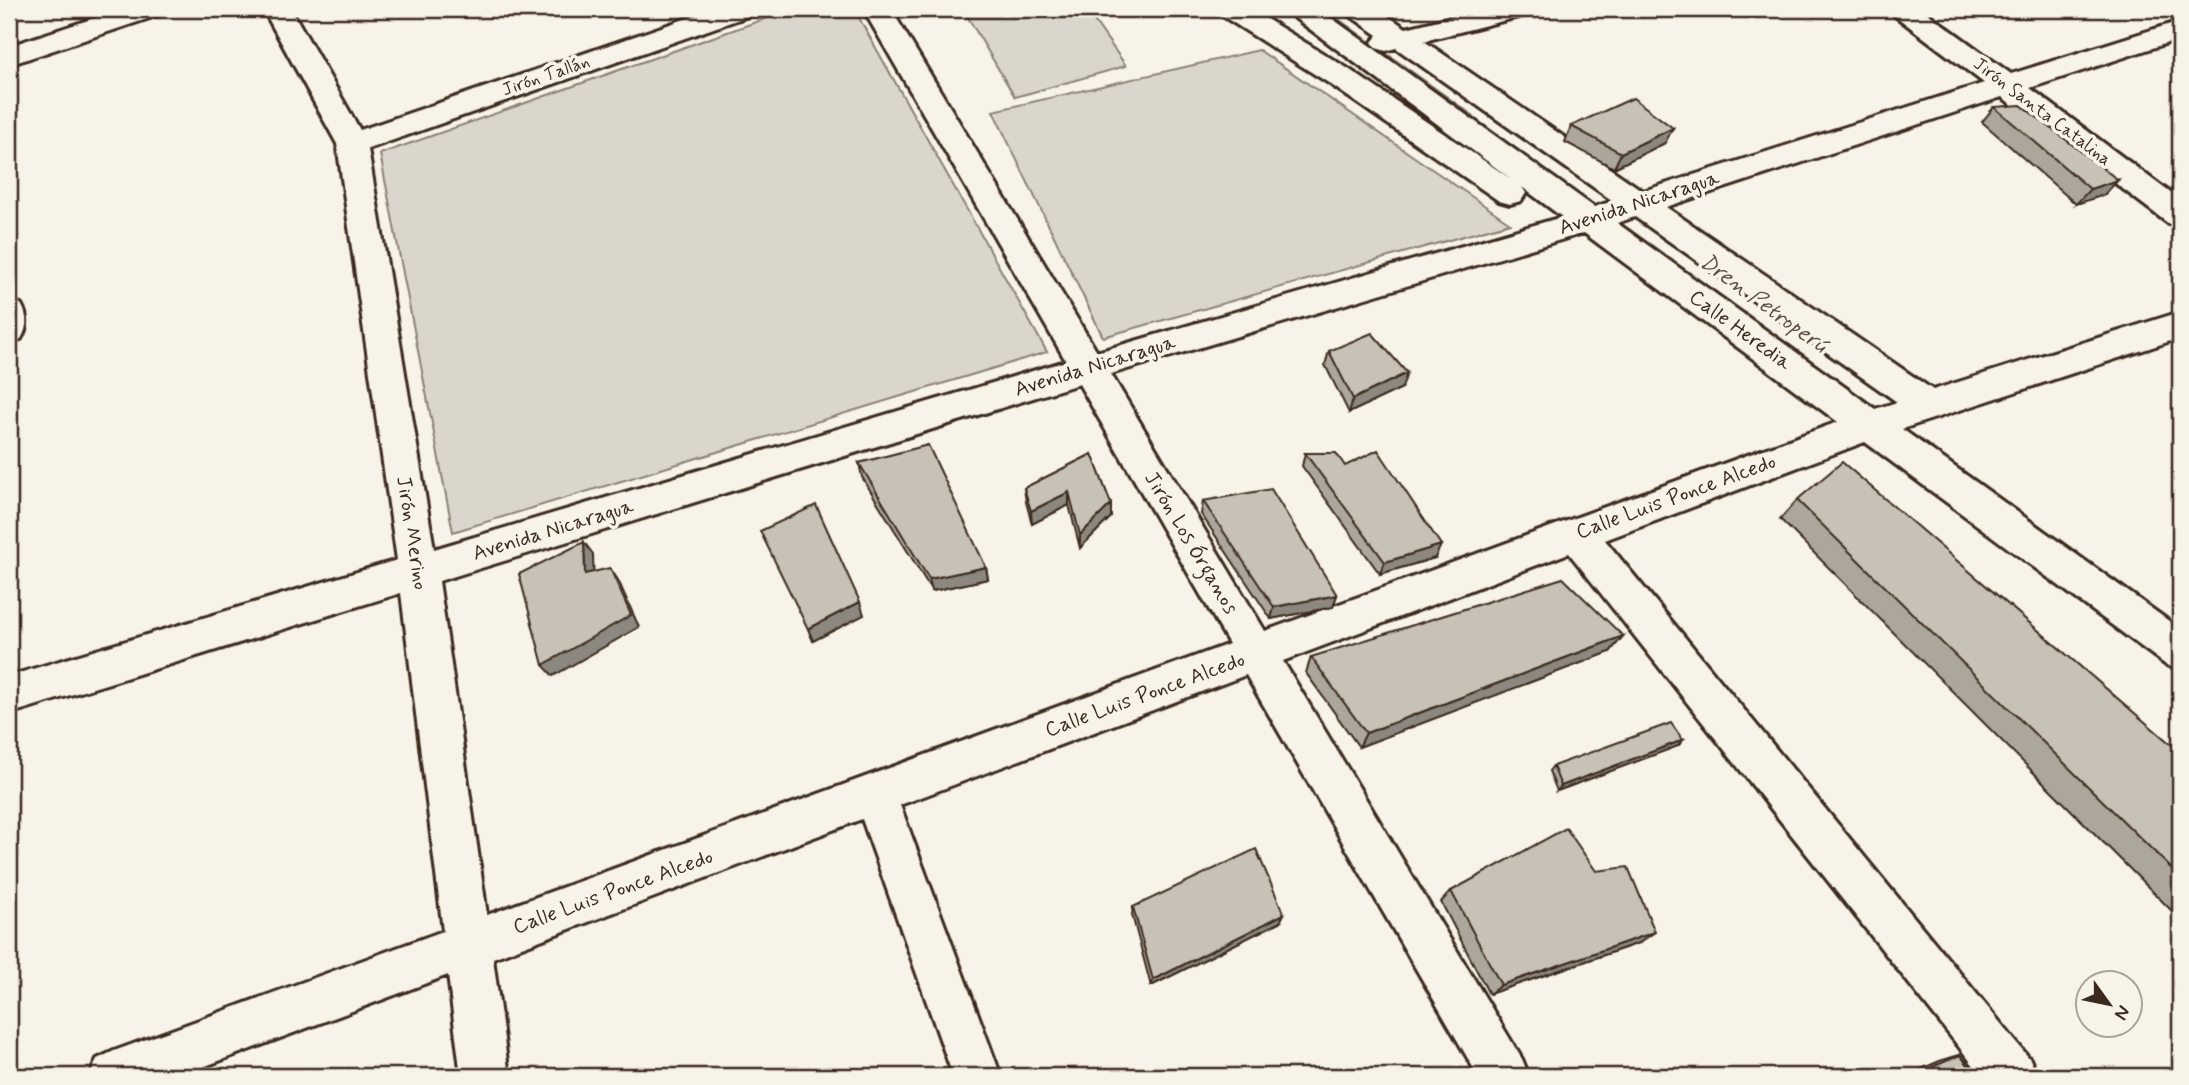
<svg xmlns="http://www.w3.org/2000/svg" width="2189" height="1085" font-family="Mynerve,sans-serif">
  <rect width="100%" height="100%" fill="#f7f3e8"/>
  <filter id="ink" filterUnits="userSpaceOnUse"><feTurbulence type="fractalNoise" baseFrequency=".0143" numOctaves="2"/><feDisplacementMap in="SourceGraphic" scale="14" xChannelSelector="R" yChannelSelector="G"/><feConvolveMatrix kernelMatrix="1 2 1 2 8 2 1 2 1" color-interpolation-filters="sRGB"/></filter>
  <g filter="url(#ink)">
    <g fill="#dbd6cb" stroke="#8b8074" stroke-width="2">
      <polygon points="793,9 854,9 1047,352 453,532 380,154"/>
      <polygon points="963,9 1086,9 1126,66 1015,97"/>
      <polygon points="1259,50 1510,223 1103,337 993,111"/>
    </g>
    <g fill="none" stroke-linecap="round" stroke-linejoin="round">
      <polygon fill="#84786c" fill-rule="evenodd" points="1315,9 1326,9 1474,115 1474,121 1466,121"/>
      <g stroke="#3b2a1e" stroke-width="6">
        <g id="minor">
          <polygon points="122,9 163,9 159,15 9,65 9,46"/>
          <path d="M263 9H291L360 130 714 9H755L751 15 368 149 434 549 1066 361 863 9H891L1097 352 1562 217 1522 187 1526 193 1521 201 1510 204 1499 201 1327 82 1221 15 1217 9H1250L1347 68 1511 179 1291 15 1287 9H1319L1594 207 1613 201 1396 48 1386 51 1376 48 1372 42 1378 35 1349 15 1345 9H1377L1406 28 1483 9H1530L1526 15 1424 41 1643 191 1984 83 1894 15 1890 9H1922L2011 74 2180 21V39L2030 88 2180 200V227L2169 224 2002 97 1666 207 1933 390 2180 312V338L1902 429 2180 629V670L2166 665 1865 442 1605 540 2030 1059 2037 1076H1982L1569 553 1283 661 1522 1059 1529 1076H1478L1246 675 900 805 1001 1076H953L862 819 493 958 509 1076H461L448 975 179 1076H90L97 1059 114 1051 443 931 401 593 9 714V676L397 560 337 144ZM1635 217 1897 402 1875 409 1617 223ZM1584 233 1838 422 1265 631 1111 374ZM1079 384 1229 644 487 915 439 581Z"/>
          <path d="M9 300 21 304C28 316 28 327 21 339L9 343Z"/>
        </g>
      </g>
      <use href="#minor" fill="#f7f3e8" fill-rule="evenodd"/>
    </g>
    <g fill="#aca69d" stroke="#3b2a1e" stroke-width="2">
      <polygon points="1994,107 2118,180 2104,195 2076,204 1982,122"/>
      <polygon points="1571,126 1665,143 1614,168 1565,142"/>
      <polygon points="1329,351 1402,388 1349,413 1325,365"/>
      <polygon points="1305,453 1345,466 1435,558 1380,574 1302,466"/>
      <polygon points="1092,454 1111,504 1111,517 1080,548 1069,505 1032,524 1026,502 1024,488"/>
      <polygon points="859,463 986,567 988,579 932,591 862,477"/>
      <polygon points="1797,500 2180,752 2180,919 1780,519"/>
      <polygon points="1203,501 1337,595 1333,607 1271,619 1201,514"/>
      <polygon points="1623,636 1610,652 1359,747 1306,673 1311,657"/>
      <polygon points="1683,740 1678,746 1557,791 1549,771 1553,766"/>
      <polygon points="1451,891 1639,943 1489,994 1441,902"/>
      <polygon points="1133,907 1280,922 1151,986 1132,915"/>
      <polygon points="1960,1055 1977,1076 1905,1076 1942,1060"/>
    </g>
    <g fill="#8c877f" stroke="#3b2a1e" stroke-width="2">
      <polygon points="1673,128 1665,143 1614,168 1621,153"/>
      <polygon points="2118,180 2104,195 2076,204 2090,189"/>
      <polygon points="1407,373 1402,388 1349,413 1353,399"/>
      <polygon points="1069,492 1069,505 1032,524 1031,511"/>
      <polygon points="1111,504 1111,517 1080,548 1080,535"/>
      <polygon points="584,542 593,554 594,586 585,574"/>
      <polygon points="1441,545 1435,558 1380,574 1385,562"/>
      <polygon points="986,567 988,579 932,591 929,579"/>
      <polygon points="610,568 618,580 639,627 553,676 543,665"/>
      <polygon points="1337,595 1333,607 1271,619 1274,607"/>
      <polygon points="860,602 864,615 813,641 808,629"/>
      <polygon points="1623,636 1610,652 1359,747 1366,733"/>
      <polygon points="1683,740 1678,746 1557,791 1561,786"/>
      <polygon points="1284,914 1280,922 1151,986 1153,980"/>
      <polygon points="1655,932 1639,943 1489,994 1501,985"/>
    </g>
    <g fill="#c8c1b6" stroke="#3b2a1e" stroke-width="2">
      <polygon points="1633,98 1673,128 1621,153 1571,126"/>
      <polygon points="2021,105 2118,180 2090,189 1994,107"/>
      <polygon points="1372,333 1407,373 1353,399 1329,351"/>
      <polygon points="928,445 986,567 929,579 859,463"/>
      <polygon points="1378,450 1441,545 1385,562 1305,453 1336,453 1345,466"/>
      <polygon points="1092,454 1111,504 1080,535 1069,492 1031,511 1024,488"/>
      <polygon points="1842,462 2180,752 2180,877 1797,500"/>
      <polygon points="1271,489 1337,595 1274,607 1203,501"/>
      <polygon points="816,505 860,602 808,629 760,531"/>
      <polygon points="584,542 585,574 610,568 631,615 543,665 519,574"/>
      <polygon points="1563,578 1623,636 1366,733 1311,657"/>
      <polygon points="1671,723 1683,740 1561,786 1553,766"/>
      <polygon points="1566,828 1596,871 1628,867 1655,932 1501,985 1451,891"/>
      <polygon points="1256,849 1284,914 1153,980 1133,907"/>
      <polygon points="1960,1055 1977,1076 1912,1076"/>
    </g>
  </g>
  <g text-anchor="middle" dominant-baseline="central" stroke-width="7" stroke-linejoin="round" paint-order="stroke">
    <g font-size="18" fill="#3b2a1e" stroke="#f7f3e8">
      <text transform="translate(546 76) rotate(-19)">Jirón Tallán</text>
      <text transform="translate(2042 112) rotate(37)">Jirón Santa Catalina</text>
    </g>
    <g font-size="21" fill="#3b2a1e" stroke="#f7f3e8">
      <text transform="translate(1639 203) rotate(-18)">Avenida Nicaragua</text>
      <text transform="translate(1740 330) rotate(36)">Calle Heredia</text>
      <text transform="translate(1095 366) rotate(-17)">Avenida Nicaragua</text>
      <text transform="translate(1676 497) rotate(-20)">Calle Luis Ponce Alcedo</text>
      <text transform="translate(553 530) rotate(-17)">Avenida Nicaragua</text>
      <text transform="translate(412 533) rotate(81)">Jirón Merino</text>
      <text transform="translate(1191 543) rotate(59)">Jirón Los Órganos</text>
      <text transform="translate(1145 695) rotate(-20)">Calle Luis Ponce Alcedo</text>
      <text transform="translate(613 892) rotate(-20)">Calle Luis Ponce Alcedo</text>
    </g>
    <g font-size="23" font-style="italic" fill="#5f5145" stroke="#f7f3e8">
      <text transform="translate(1763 304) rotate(36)">Dren Petroperú</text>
    </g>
  </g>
  <rect width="2189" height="1085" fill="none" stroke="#f7f3e8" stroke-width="35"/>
  <rect x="18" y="18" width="2154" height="1050" fill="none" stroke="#3b2a1e" stroke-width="2.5" filter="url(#ink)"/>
  <g transform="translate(2109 1004) rotate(123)"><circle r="33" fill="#f7f3e8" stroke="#aca397" stroke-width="2"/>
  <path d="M0-5L12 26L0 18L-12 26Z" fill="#3b2a1e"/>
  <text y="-10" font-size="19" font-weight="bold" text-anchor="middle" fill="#3b2a1e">N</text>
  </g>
</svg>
